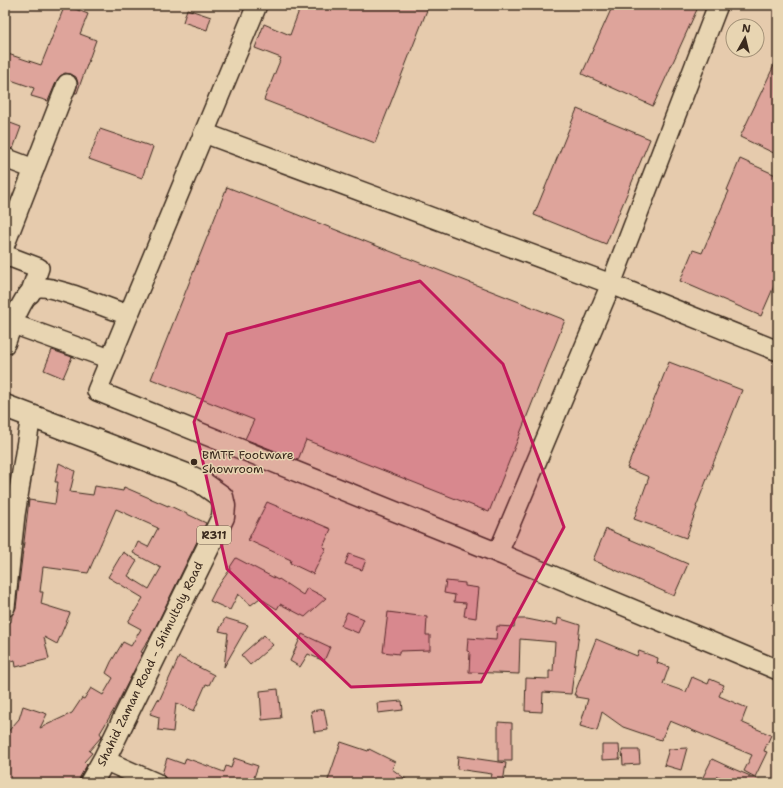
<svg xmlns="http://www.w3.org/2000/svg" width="783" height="788" font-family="'Shantell Sans',sans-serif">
  <rect width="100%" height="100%" fill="#e6cbad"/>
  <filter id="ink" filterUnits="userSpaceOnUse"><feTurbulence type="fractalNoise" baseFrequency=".025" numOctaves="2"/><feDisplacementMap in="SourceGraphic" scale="8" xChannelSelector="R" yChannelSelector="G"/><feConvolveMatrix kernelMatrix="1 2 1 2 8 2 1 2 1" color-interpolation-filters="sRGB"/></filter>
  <g filter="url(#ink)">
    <g fill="#dea49b" stroke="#3b2a1e">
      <polygon points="65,5 88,14 80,34 96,40 77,93 75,93 78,83 76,77 71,74 65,73 60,76 57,80 48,101 31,96 34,88 5,78 5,53 41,65"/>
      <polygon points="301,5 429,5 375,143 264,100 281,58 255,48 264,24 290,35"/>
      <polygon points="613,5 699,5 653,106 582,74"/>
      <polygon points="187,9 211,17 207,30 183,22"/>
      <polygon points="778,57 778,155 740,137"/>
      <polygon points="577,109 650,139 606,244 534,215"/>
      <polygon points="5,121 21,127 13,149 5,147"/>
      <polygon points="100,129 153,147 142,178 89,159"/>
      <polygon points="740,159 778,176 778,277 761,316 680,281 693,250 702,253 729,191 727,190"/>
      <polygon points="227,187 565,320 489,512 306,440 298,460 245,439 254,420 151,379"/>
      <polygon points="52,350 72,357 63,378 44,370"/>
      <polygon points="669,362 742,390 696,507 697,508 686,538 634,519 649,477 627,468"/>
      <polygon points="59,463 75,471 70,492 93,495 95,486 123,491 124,487 168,506 168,505 206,523 151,636 141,652 143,653 115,708 100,733 102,736 89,751 92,753 84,762 87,765 80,777 78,783 5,783 5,735 19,719 23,706 47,714 40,728 72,713 82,698 84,699 91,688 103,695 113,678 106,673 111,662 123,642 131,646 141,629 128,622 143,598 108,577 123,552 137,561 128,576 149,589 161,568 133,553 138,542 148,547 158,528 116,509 88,573 43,567 40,592 43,592 41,604 70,613 57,644 44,637 49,659 16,667 15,660 5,663 5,623 11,622 12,615 16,608 29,500 55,504 58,482 55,482"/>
      <polygon points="267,502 331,529 323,547 326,548 313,574 290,563 291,560 248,540"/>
      <polygon points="606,529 688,564 674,596 593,560"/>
      <polygon points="349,554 366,560 362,570 345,564"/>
      <polygon points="236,558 278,580 279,579 303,595 307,588 326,598 305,617 280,604 277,609 260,598 251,605 238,594 230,610 210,601 216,589 231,568 230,567"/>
      <polygon points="446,581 465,583 465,586 479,588 476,618 464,616 466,603 454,602 455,595 444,593"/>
      <polygon points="347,612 364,619 358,633 341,626"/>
      <polygon points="388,612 427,617 426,635 430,635 430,650 399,651 399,654 383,652"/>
      <polygon points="225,618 248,625 224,667 228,633 219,631"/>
      <polygon points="558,618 580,625 571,694 543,692 542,712 525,711 526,678 549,679 549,671 553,671 555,642 520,639 519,674 469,672 470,652 467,651 468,638 496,640 497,626 514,627 515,619 527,619 557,625"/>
      <polygon points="302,634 330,647 324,661 308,654 300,667 290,661"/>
      <polygon points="264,635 273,645 250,665 241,655"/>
      <polygon points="596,639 637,656 639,651 658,658 657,663 669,667 663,684 686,692 692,677 708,684 710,679 724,685 719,696 747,708 742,721 743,723 771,735 764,751 767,752 755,777 744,771 752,755 670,721 661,740 623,727 602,712 597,731 580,726 588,699 576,697 576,695 574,695"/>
      <polygon points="179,657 214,675 209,685 206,684 194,711 176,703 173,732 158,730 159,717 150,714 158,699 159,701"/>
      <polygon points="278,689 281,718 262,720 260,691"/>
      <polygon points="402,701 403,710 378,713 377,703"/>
      <polygon points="324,709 328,730 314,732 311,711"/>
      <polygon points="498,722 512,723 512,761 498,761"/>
      <polygon points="341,742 368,751 369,749 395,762 392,769 411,783 327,783"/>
      <polygon points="602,745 619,745 620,759 602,760"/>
      <polygon points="687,748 681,770 664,765 669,749"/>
      <polygon points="622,750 639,750 640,764 623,765"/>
      <polygon points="458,756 506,763 503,783 490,783 492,774 457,769"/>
      <polygon points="167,758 184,764 186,758 224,772 226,766 231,768 234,758 258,766 252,783 172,783 167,781 165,777 162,774"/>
      <polygon points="712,759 729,767 767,783 735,783 717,776 714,783 700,783"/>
    </g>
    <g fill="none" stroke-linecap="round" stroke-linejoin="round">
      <g stroke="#3b2a1e" stroke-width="22">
        <g id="minor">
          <polyline points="718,5 611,284 204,133 97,391 498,553 611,284 778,351"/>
          <polyline points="204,133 257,5"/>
          <polyline points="5,158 34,169"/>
          <polyline points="5,244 67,84"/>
          <polyline points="5,255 39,268 30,294"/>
          <polyline points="13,324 110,359"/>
          <path d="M5 344C11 329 21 295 36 288 49 283 112 310 128 315"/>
          <polyline points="498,553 778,670"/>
          <polyline points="5,607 15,515 31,416"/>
          <polyline points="104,760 156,783"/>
        </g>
      </g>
      <g stroke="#3b2a1e" stroke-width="25">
        <polyline id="major" points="5,406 184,474 201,482 222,497 224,506 223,517 104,760 91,783"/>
      </g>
      <use href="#minor" stroke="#e8d5b2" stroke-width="19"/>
      <use href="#major" stroke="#e8d5b2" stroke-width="22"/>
    </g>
  </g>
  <path fill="#c2185b" fill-opacity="0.2" stroke="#c2185b" stroke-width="3" stroke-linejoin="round" d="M420 281 503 364 564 527 481 682 351 687 227 569 194 422 227 334Z"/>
  <circle fill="#3b2a1e" stroke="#e8d5b2" stroke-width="1.5" cx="194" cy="462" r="4"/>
  <g text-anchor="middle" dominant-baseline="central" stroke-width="3" stroke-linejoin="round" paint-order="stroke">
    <rect fill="#e8d5b2" stroke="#6f5d4a" stroke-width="1" x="197" y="526" width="34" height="18" rx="3"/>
    <g font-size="11" font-weight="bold" fill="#3b2a1e">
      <text x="214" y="535">R311</text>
    </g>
    <g font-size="12" fill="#3b2a1e" stroke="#e8d5b2" text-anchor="start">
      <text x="202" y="455">BMTF Footware<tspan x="202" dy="14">Showroom</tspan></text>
    </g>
    <g font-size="12" fill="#3b2a1e" stroke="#e8d5b2">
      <text transform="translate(150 664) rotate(-64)">Shahid Zaman Road - Shimultoly Road</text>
    </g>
  </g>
  <rect width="783" height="788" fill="none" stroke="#e8d5b2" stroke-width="20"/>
  <rect x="10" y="10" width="763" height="768" fill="none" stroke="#3b2a1e" stroke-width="1.5" filter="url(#ink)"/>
  <g transform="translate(745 38) rotate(8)"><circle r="19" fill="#e8d5b2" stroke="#a39177"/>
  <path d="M0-3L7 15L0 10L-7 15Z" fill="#3b2a1e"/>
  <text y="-6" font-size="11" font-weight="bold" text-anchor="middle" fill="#3b2a1e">N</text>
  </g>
</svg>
